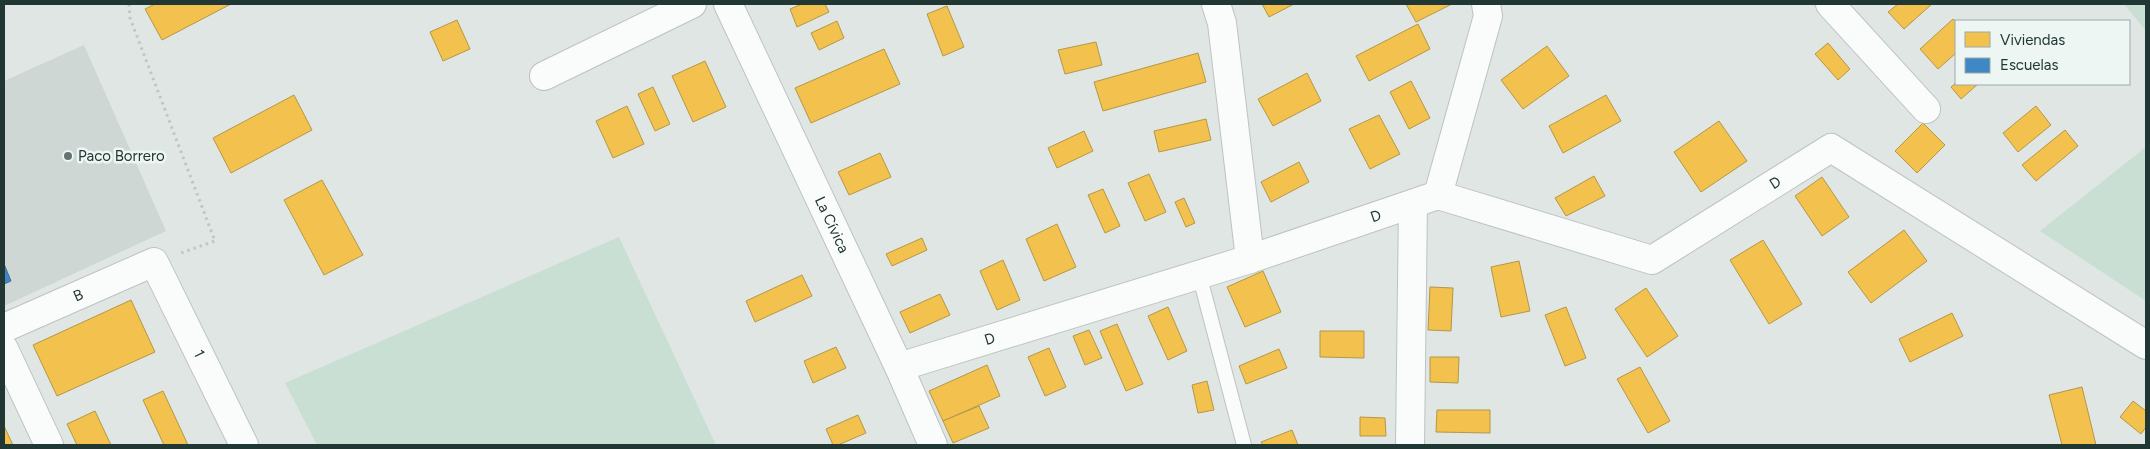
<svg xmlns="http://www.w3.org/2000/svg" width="2150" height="449" font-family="Figtree,sans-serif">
  <rect width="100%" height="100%" fill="#e0e6e4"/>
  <polygon fill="#ced7d4" points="84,45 166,231 4,306 4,81"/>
  <g fill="#c9dfd3">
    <polygon points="2124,4 2146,4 2146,31"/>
    <polygon points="2146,147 2146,301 2040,231"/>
    <polygon points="619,237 716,445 317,445 285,383"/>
  </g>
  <g fill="#f2c14e" stroke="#b39846">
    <polygon points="155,4 231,4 162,40 145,9"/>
    <polygon points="802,4 825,4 829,12 797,27 790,9"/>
    <polygon points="1262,4 1294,4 1269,17"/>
    <polygon points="1406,4 1452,4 1416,22"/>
    <polygon points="1898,4 1932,4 1904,29 1888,12"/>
    <polygon points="947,6 964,47 943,56 927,14"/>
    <polygon points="1953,19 1956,23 1956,53 1938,69 1920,49"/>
    <polygon points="457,20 470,49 443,61 430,32"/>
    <polygon points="837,21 844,38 819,50 811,33"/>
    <polygon points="1418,24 1430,49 1369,81 1356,56"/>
    <polygon points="1096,42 1102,65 1065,74 1058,50"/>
    <polygon points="1828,43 1850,69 1838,80 1815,54"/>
    <polygon points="1547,46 1569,76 1523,109 1501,80"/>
    <polygon points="884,49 900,84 811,123 795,88"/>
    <polygon points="1198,53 1206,82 1103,111 1094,82"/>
    <polygon points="705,61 726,107 693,122 672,76"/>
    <polygon points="1307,73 1321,101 1273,126 1258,99"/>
    <polygon points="1411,81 1430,118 1409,129 1390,92"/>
    <polygon points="1956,83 1956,84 1978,84 1961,99 1951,87"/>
    <polygon points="653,87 670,124 655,131 638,94"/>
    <polygon points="294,95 312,130 231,173 213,138"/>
    <polygon points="1606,95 1621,121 1563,153 1549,126"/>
    <polygon points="627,106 644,144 613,158 596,121"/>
    <polygon points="2036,106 2051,125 2018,152 2003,133"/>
    <polygon points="1379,115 1400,154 1370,169 1349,129"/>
    <polygon points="1206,119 1211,140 1159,152 1154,131"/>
    <polygon points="1719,121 1747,161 1701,192 1674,152"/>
    <polygon points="1923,123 1945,145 1917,173 1895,151"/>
    <polygon points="2065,130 2078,146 2036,181 2022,165"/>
    <polygon points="1084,131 1093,151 1057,168 1048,148"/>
    <polygon points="880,153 891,177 849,195 838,172"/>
    <polygon points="1299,162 1309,182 1271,202 1261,182"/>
    <polygon points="1149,174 1166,212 1145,221 1128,183"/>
    <polygon points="1594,176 1605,196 1566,216 1555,198"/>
    <polygon points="1822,177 1849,217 1822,236 1795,196"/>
    <polygon points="322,180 363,255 324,275 284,200"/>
    <polygon points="1103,189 1120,226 1105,233 1088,195"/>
    <polygon points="1184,198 1195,223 1186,227 1175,202"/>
    <polygon points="1057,224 1076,267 1044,281 1026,239"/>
    <polygon points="1904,230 1927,261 1871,303 1848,272"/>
    <polygon points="922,238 927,250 892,266 886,254"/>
    <polygon points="1763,240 1802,304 1769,324 1730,260"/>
    <polygon points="1003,260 1020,300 997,310 980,271"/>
    <polygon points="1519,261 1530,311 1501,317 1491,267"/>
    <polygon points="1263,271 1281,312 1245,327 1227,287"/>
    <polygon points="802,275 812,296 755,322 746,301"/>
    <polygon points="1430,287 1453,288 1451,331 1428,330"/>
    <polygon points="1646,288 1678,336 1647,357 1615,309"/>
    <polygon points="940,294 950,315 910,333 900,312"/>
    <polygon points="131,300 155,352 57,396 33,345"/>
    <polygon points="1168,307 1187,351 1168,360 1148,316"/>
    <polygon points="1566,307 1586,358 1565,366 1545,315"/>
    <polygon points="1952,313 1963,336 1910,362 1899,339"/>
    <polygon points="1117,324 1143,384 1126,391 1100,331"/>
    <polygon points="1089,330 1102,358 1085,365 1073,336"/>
    <polygon points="1320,331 1364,331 1364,358 1320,357"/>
    <polygon points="836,347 846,368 813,383 804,361"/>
    <polygon points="1049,348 1066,387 1045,396 1028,357"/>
    <polygon points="1279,349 1287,368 1246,384 1239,366"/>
    <polygon points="1430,357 1459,357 1458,383 1430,382"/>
    <polygon points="987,365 1000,396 943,421 929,391"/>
    <polygon points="1640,367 1670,421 1648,433 1617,379"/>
    <polygon points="1207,381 1214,410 1198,413 1192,385"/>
    <polygon points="2082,387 2096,445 2062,445 2049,395"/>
    <polygon points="163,391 188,445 164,445 143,400"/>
    <polygon points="2133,401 2146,411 2146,427 2141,434 2120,417"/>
    <polygon points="979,406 989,428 953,443 943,421"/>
    <polygon points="1437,410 1490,410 1490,433 1436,432"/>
    <polygon points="95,411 111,445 77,445 67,424"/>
    <polygon points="858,415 866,433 838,445 833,445 826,429"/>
    <polygon points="1360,417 1385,418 1386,436 1360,436"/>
    <polygon points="4,426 13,445 4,445"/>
    <polygon points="1292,430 1298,445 1263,445 1261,442"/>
  </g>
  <polygon fill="#3f88c5" stroke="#36709a" points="4,264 11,281 4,284"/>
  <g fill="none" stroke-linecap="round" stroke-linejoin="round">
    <g stroke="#bdc3c1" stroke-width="16">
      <polyline id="service" points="1199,274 1244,445"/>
    </g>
    <g stroke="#bdc3c1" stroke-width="30">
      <g id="minor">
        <path id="s1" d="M728 4 899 367 933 445"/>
        <polyline points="1216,4 1222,23 1250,259"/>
        <polyline points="1830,4 1926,109"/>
        <polyline points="544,76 692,4"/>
        <polyline points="1438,195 1488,16 1486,4"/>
        <path id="s2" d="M4 328 154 262 244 445"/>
        <polyline points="4,349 49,445"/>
        <path id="s3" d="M899 367 1250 259 1438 195 1652 260 1831 148 2146 345"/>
        <polyline points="1410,445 1413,204"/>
      </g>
    </g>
    <polyline stroke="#bfc6c6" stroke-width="3" stroke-dasharray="2.5 4" stroke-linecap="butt" points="129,4 130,18 215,241 181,253"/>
    <use href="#service" stroke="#fafbfb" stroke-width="14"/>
    <use href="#minor" stroke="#fafbfb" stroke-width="28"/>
  </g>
  <circle fill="#637472" stroke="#edf6f3" stroke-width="2" cx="68" cy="156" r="5"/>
  <g text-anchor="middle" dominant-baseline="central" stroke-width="5" stroke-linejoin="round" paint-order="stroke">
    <g font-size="15" fill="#203734" stroke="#edf6f3" text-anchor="start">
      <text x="78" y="156">Paco Borrero</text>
    </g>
    <g font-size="15" fill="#203734" stroke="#edf6f3">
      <text stroke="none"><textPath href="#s3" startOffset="935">D</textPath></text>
      <text stroke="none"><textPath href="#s3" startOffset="500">D</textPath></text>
      <text stroke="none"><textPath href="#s1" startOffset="244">La Cívica</textPath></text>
      <text stroke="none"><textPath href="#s2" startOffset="81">B</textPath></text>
      <text stroke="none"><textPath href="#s3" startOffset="95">D</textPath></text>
      <text stroke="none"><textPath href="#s2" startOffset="266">1</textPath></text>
    </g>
  </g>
  <rect width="2150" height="449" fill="none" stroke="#203734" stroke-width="10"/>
  <rect x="1955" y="20" width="175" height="65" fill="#edf6f3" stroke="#9baaa7"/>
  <rect x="1965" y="32" width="25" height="15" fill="#f2c14e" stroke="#9baaa7"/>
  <text x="2000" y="45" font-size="15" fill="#203734">Viviendas</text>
  <rect x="1965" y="58" width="25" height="15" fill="#3f88c5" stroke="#9baaa7"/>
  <text x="2000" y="70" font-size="15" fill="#203734">Escuelas</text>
</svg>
